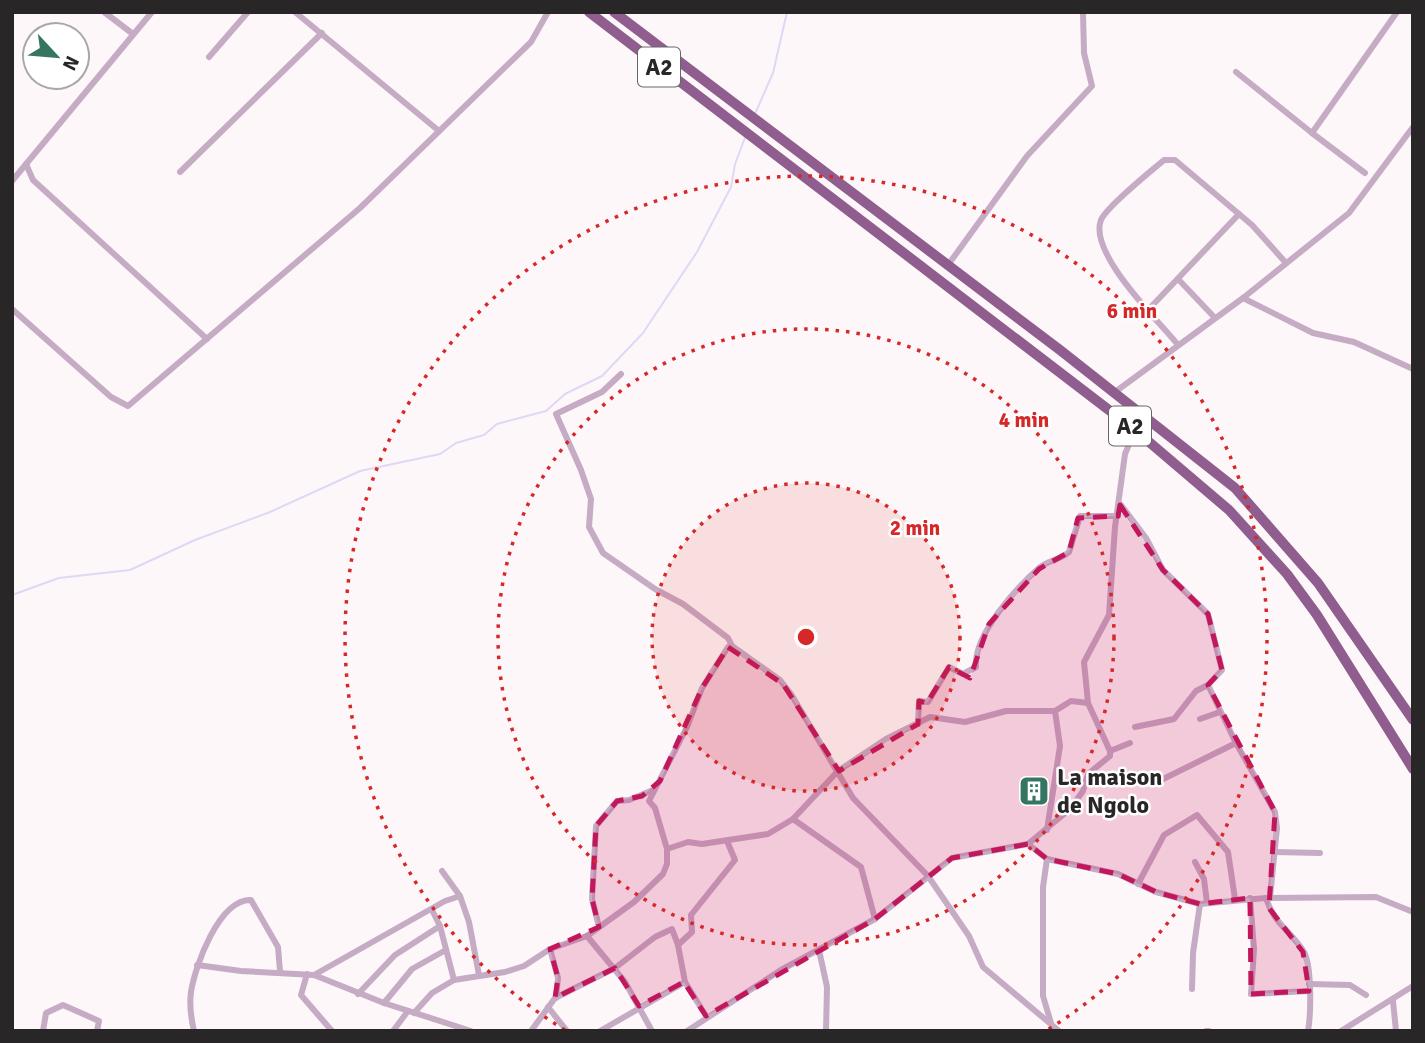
<svg xmlns="http://www.w3.org/2000/svg" width="1425" height="1043" font-family="Signika,sans-serif">
  <rect width="100%" height="100%" fill="#fef7f9"/>
  <g fill="none" stroke-linecap="round" stroke-linejoin="round">
    <g stroke="#ded8f6" stroke-width="2">
      <polyline points="755,114 773,73 787,12"/>
      <polyline points="12,595 59,578 130,570 195,540 270,512 360,471 440,454 456,443 484,435 497,424 546,411 565,394 602,376 643,333 697,252 731,187 735,164 746,135"/>
    </g>
    <g stroke="#c6abc5" stroke-width="6">
      <polyline points="104,12 133,34"/>
      <polyline points="295,12 439,131"/>
      <polyline points="209,57 248,12"/>
      <polyline points="1236,72 1312,133"/>
      <polyline points="26,164 33,180 207,339"/>
      <polyline points="180,172 322,33"/>
      <polyline points="1365,173 1312,133 1397,12"/>
      <polyline points="12,181 152,12"/>
      <polyline points="948,265 1027,156 1092,86 1084,53 1083,12"/>
      <polyline points="1179,280 1215,318"/>
      <polyline points="1243,298 1313,333 1354,342 1413,369"/>
      <polyline points="12,309 111,397 128,406 360,208 531,42 548,12"/>
      <polyline points="1149,309 1239,214"/>
      <path d="M1178 345C1158 320 1088 253 1101 220 1106 207 1151 171 1164 160H1175L1252 225 1286 263"/>
      <polyline points="621,374 602,392 556,414 581,470 591,499 589,527 603,553 655,589 683,604 728,638 732,646"/>
      <polyline points="1115,392 1243,298 1349,213 1413,127"/>
      <polyline points="1121,505 1146,538 1163,570 1208,614 1222,670 1208,685 1196,691 1174,719 1135,727"/>
      <polyline points="1208,685 1236,743 1275,812 1277,828 1270,897"/>
      <polyline points="1200,719 1220,712"/>
      <path d="M918 724 919 701 928 702 949 667 963 674 976 667C973 635 1017 587 1040 567 1049 560 1060 560 1069 552L1080 516H1118"/>
      <polyline points="1110,751 1088,703 1084,662 1109,615 1115,527 1125,454 1135,430"/>
      <polyline points="1153,784 1236,743"/>
      <polyline points="793,819 861,867 875,919"/>
      <polyline points="1047,830 1060,746 1055,711"/>
      <polyline points="1028,844 1047,859 1118,874 1156,892 1200,904 1266,898 1376,897 1413,912"/>
      <polyline points="667,849 688,842 702,844 768,834 793,819 838,771 886,739 930,717 965,722 1006,711 1055,711 1071,701 1088,703"/>
      <polyline points="1274,852 1320,853"/>
      <polyline points="1047,859 1043,887 1043,996 1051,1023"/>
      <polyline points="1195,862 1204,879 1207,903"/>
      <polyline points="442,871 460,896 469,922 479,975"/>
      <polyline points="1138,884 1164,835 1197,815 1228,852 1235,899"/>
      <polyline points="1250,898 1254,949 1251,994 1309,991"/>
      <path d="M1266 898C1274 924 1291 931 1304 952 1312 967 1311 1014 1308 1031"/>
      <polyline points="432,910 440,926 454,980"/>
      <polyline points="599,927 592,899 596,826 617,801 629,800 653,790"/>
      <polyline points="587,936 625,982 652,1031"/>
      <polyline points="550,949 558,978 556,998"/>
      <polyline points="819,950 827,987 826,1031"/>
      <polyline points="197,965 241,971 314,975 384,1003 471,1031"/>
      <polyline points="307,974 301,995 332,1031"/>
      <polyline points="314,975 445,901 460,896"/>
      <polyline points="1309,984 1350,985 1366,995"/>
      <polyline points="1192,989 1193,953 1200,904"/>
      <polyline points="358,994 395,955 440,926"/>
      <polyline points="1393,1001 1396,1031"/>
      <polyline points="384,1003 412,969 444,951"/>
      <polyline points="548,1007 567,1031"/>
      <polyline points="414,1013 432,993 454,980 505,972 524,966 550,949 587,936 634,902 663,874 667,864 667,849 655,808 649,801 687,727 702,688 728,647 732,646 780,680 791,694 853,798 928,876 969,936 983,967 1059,1031"/>
      <polyline points="706,1016 685,982 678,945 692,932 691,915 735,860 727,841"/>
      <polyline points="43,1031 46,1013 63,1005 99,1021 97,1031"/>
      <path d="M194 1031C191 1018 189 1006 191 992 195 966 219 899 251 900L278 947 280 971"/>
      <polyline points="393,1031 408,1011"/>
      <polyline points="531,1031 555,998 615,968 655,937 672,929 678,945"/>
      <polyline points="600,1031 685,982"/>
      <polyline points="687,1031 781,970 875,919 952,858 1028,844 1070,809 1083,791 1088,774 1110,756 1110,751 1130,743"/>
      <polyline points="1206,1031 1209,1031"/>
      <polyline points="1341,1031 1413,986"/>
    </g>
    <g stroke="#905d8f" stroke-width="10">
      <polyline points="589,12 1135,430 1229,510 1287,574 1317,615 1413,769"/>
      <polyline points="614,12 1060,350 1235,488 1318,583 1413,720"/>
    </g>
  </g>
  <path fill="#c2185b" fill-opacity="0.2" stroke="#c2185b" stroke-width="5" stroke-dasharray="14 9" stroke-linejoin="round" d="M1120 505 1163 570 1208 614 1222 670 1208 685 1275 812 1269 908 1303 952 1309 991 1251 994 1250 898 1200 904 1156 892 1118 874 1047 859 1028 844 952 858 875 919 706 1016 684 982 639 1006 615 968 555 998 558 978 550 949 599 927 592 899 596 826 617 801 642 796 660 781 702 688 728 647 783 684 839 771 918 724 919 701 927 703 949 667 970 678 989 624 1039 569 1069 552 1078 518 1118 516Z"/>
  <circle cx="806" cy="637" r="154" fill="#d62828" fill-opacity=".12"/>
  <g fill="none" stroke="#d62828" stroke-width="3.5" stroke-dasharray="3.5 7">
    <circle cx="806" cy="637" r="154"/>
    <circle cx="806" cy="637" r="308"/>
    <path d="M565 1030A461 461 0 1 1 1047 1030"/>
  </g>
  <defs>
    <g id="building-square" transform="scale(1.575)"><rect x="-9" y="-9" width="18" height="18" rx="4" fill="#367562" stroke="#fff"/><path d="M-4-6H4V6H1V3H-1V6H-4ZM-2.5-4.3h1.7v1.8h-1.7ZM.8-4.3h1.7v1.8H.8ZM-2.5-1h1.7V.8h-1.7ZM.8-1h1.7V.8H.8Z" fill="#fff"/></g>
  </defs>
  <g fill-rule="evenodd">
    <use href="#building-square" x="1034" y="791"/>
  </g>
  <g text-anchor="middle" dominant-baseline="central" stroke-width="5" stroke-linejoin="round" paint-order="stroke">
    <g fill="#fff" stroke="#686767" stroke-width="2">
      <rect x="638" y="47.5" width="42" height="39" rx="5"/>
      <rect x="1109" y="406.5" width="42" height="39" rx="5"/>
    </g>
    <g font-size="23" font-weight="bold" fill="#282626">
      <text x="659" y="67">A2</text>
      <text x="1130" y="426">A2</text>
    </g>
    <g font-size="24" font-weight="bold" fill="#282626" stroke="#fff" text-anchor="start">
      <text x="1057" y="777">La maison<tspan x="1057" dy="28">de Ngolo</tspan></text>
    </g>
  </g>
  <circle cx="806" cy="637" r="10" fill="#d62828" stroke="#fff" stroke-width="3.5"/>
  <g font-size="21" text-anchor="middle" font-weight="bold" fill="#d62828" stroke="#fff" stroke-width="5" stroke-linejoin="round" paint-order="stroke">
    <text x="1132" y="318">6 min</text>
    <text x="1024" y="427">4 min</text>
    <text x="915" y="535">2 min</text>
  </g>
  <rect width="1425" height="1043" fill="none" stroke="#282626" stroke-width="28"/>
  <g transform="translate(56 56) rotate(116)"><circle r="33" fill="#ffffff" stroke="#a9a8a8" stroke-width="2"/>
  <path d="M0-5L12 26L0 18L-12 26Z" fill="#367562"/>
  <text y="-10" font-size="19" font-weight="bold" text-anchor="middle" fill="#282626">N</text>
  </g>
</svg>
